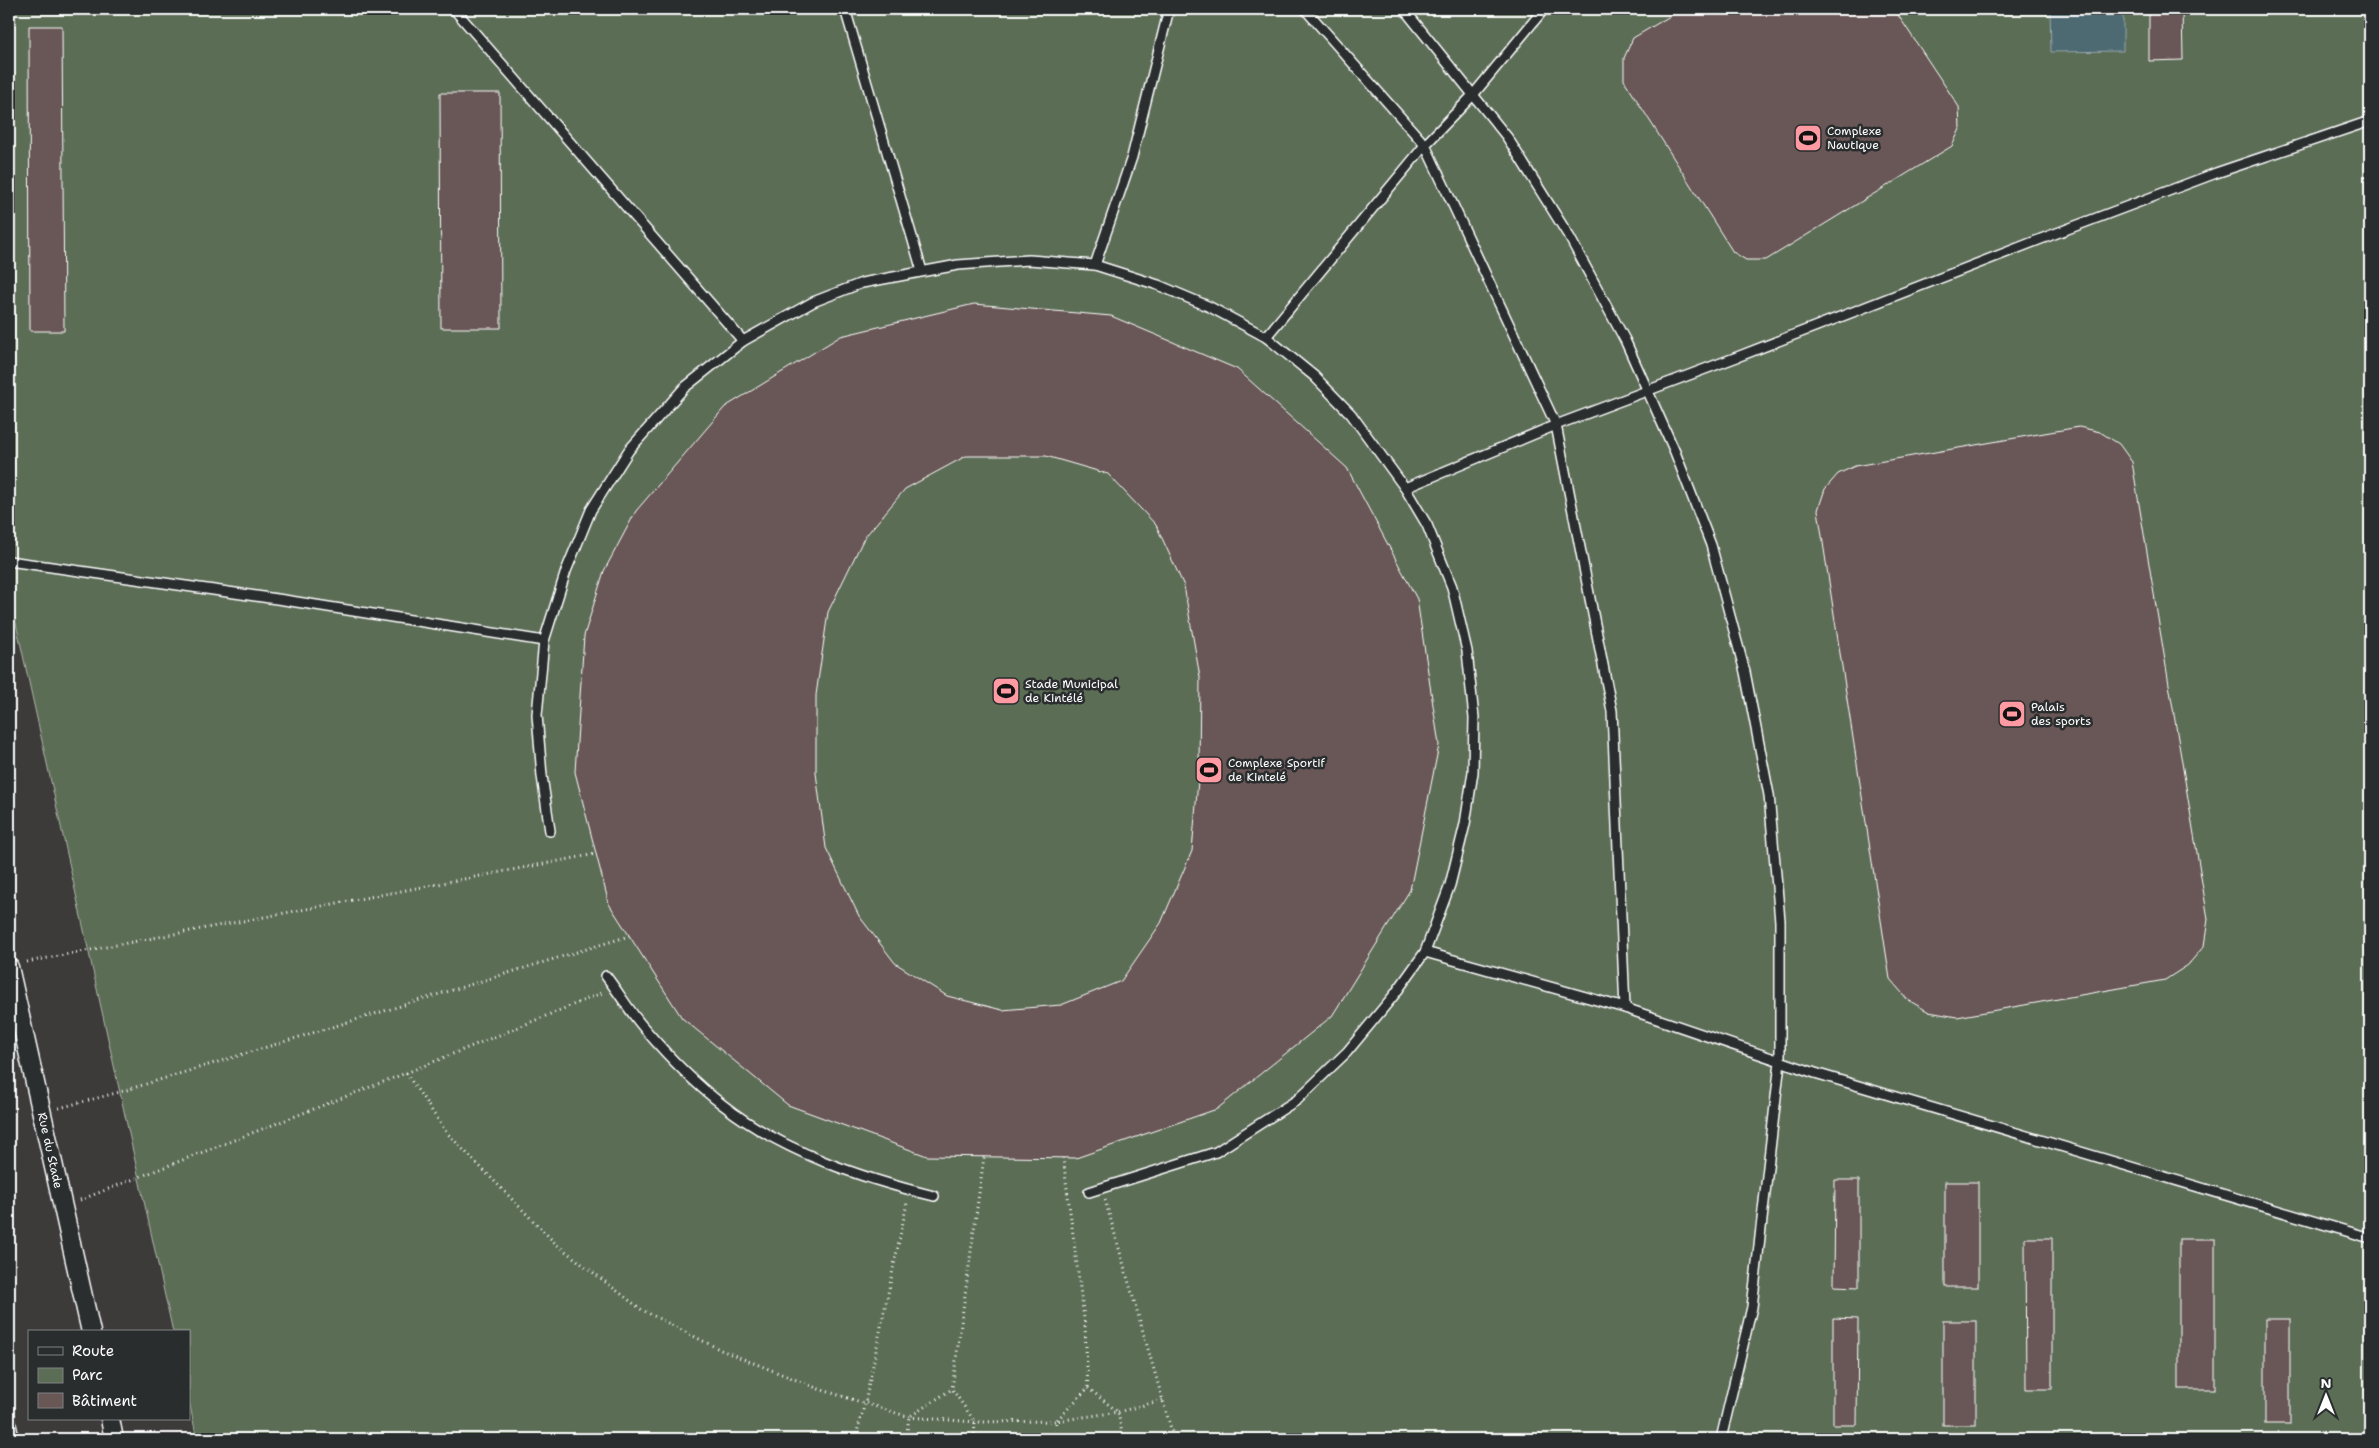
<svg xmlns="http://www.w3.org/2000/svg" width="2379" height="1448" font-family="'Shantell Sans',sans-serif">
  <rect width="100%" height="100%" fill="#3d3a3a"/>
  <filter id="ink" filterUnits="userSpaceOnUse"><feTurbulence type="fractalNoise" baseFrequency=".02" numOctaves="2"/><feDisplacementMap in="SourceGraphic" scale="10" xChannelSelector="R" yChannelSelector="G"/><feConvolveMatrix kernelMatrix="1 2 1 2 8 2 1 2 1" color-interpolation-filters="sRGB"/></filter>
  <g filter="url(#ink)">
    <polygon fill="#5c6d56" stroke="#aeb6aa" points="9,9 2370,9 2370,1439 197,1439 189,1401 189,1332 173,1332 9,592"/>
    <polygon fill="#4e6b72" stroke="#95a6aa" points="2050,9 2123,9 2123,51 2051,52"/>
    <g fill="#695756" stroke="#fff" fill-rule="evenodd">
      <polygon points="1682,9 1894,9 1959,107 1960,129 1952,146 1766,260 1746,260 1733,252 1624,80 1624,58 1633,38"/>
      <polygon points="2149,9 2182,9 2183,60 2149,61"/>
      <polygon points="29,26 62,26 64,331 30,331"/>
      <polygon points="440,93 500,93 501,328 441,328"/>
      <path d="M974 304 1111 316 1237 369 1347 468 1417 599 1439 745 1410 890 1332 1016 1217 1109 1076 1158 927 1156 788 1105 682 1018 609 904 575 772 584 636 604 571 636 511 725 407 841 336ZM966 456H1046L1108 474 1156 525 1184 586 1200 677 1199 769 1192 851 1161 923 1121 981 1061 1005 1002 1010 947 996 895 963 859 916 826 848 816 773V695L828 612 864 538 905 489Z"/>
      <polygon points="2079,427 2100,432 2119,444 2132,462 2208,919 2204,946 2188,965 2165,980 1957,1017 1929,1012 1908,1000 1890,979 1818,510 1825,489 1838,474 1855,466"/>
      <polygon points="1835,1180 1859,1180 1859,1287 1834,1286"/>
      <rect x="1945" y="1182" width="33" height="105"/>
      <polygon points="2025,1238 2052,1238 2052,1389 2026,1389"/>
      <rect x="2179" y="1239" width="36" height="150"/>
      <polygon points="1833,1318 1858,1319 1857,1425 1833,1425"/>
      <rect x="2265" y="1319" width="25" height="105"/>
      <rect x="1943" y="1321" width="33" height="104"/>
    </g>
    <g fill="none" stroke-linecap="round" stroke-linejoin="round">
      <g stroke="#fff" stroke-width="12">
        <g id="lane">
          <polyline points="454,9 743,341"/>
          <polyline points="845,9 922,271"/>
          <polyline points="1305,9 1425,145 1556,425 1612,711 1625,1008"/>
          <polyline points="1404,9 1507,137 1570,238 1625,340 1675,452 1711,545 1745,672 1769,795 1780,921 1780,1062 1752,1307 1721,1439"/>
          <polyline points="1095,265 1132,157 1169,9"/>
          <polyline points="1266,337 1425,145 1473,95 1544,9"/>
          <polyline points="1405,488 1556,425 1737,357 2041,239 2216,173 2370,121"/>
          <polyline points="9,561 284,600 544,641"/>
          <polyline points="550,831 542,776 537,715 544,641 566,571 591,510 629,450 684,388 743,341 813,302 862,283 958,265 1029,260 1095,265 1158,285 1210,307 1266,337 1314,376 1351,414 1405,488 1427,525 1452,587 1467,651 1474,718 1473,772 1465,824 1450,885 1425,952 1395,994 1347,1052 1297,1100 1216,1152 1089,1192"/>
          <polyline points="1425,952 1625,1008 1815,1073 2370,1238"/>
          <path d="M606 976C619 993 630 1012 644 1028 667 1055 694 1083 723 1105 783 1152 861 1178 934 1196"/>
          <polyline points="9,1414 14,1439"/>
        </g>
      </g>
      <g stroke="#fff" stroke-width="21">
        <g id="street">
          <path id="s1" d="M9 967 91 1332"/>
          <polyline points="110,1419 114,1439"/>
        </g>
      </g>
      <g stroke="#fff" stroke-width="3" stroke-dasharray="1 4" stroke-linecap="butt">
        <polyline points="27,962 596,854"/>
        <polyline points="406,1073 447,1133 556,1244 642,1310 721,1350 819,1389 909,1417 975,1422 1056,1421 1118,1412 1163,1400"/>
        <polyline points="59,1108 120,1092 629,936"/>
        <polyline points="80,1200 406,1073 602,993"/>
        <polyline points="1105,1200 1174,1439"/>
        <polyline points="1088,1388 1118,1412 1123,1439"/>
        <polyline points="855,1439 865,1403 907,1203"/>
        <polyline points="906,1439 909,1417 952,1389"/>
        <polyline points="974,1439 975,1422 952,1389 984,1157"/>
        <polyline points="1057,1439 1056,1421 1088,1388 1085,1326 1063,1158"/>
      </g>
      <use href="#lane" stroke="#2a2d2e" stroke-width="9"/>
      <use href="#street" stroke="#2a2d2e" stroke-width="18"/>
    </g>
  </g>
  <defs>
    <g id="stadium-square" transform="scale(1.4375)"><rect x="-9" y="-9" width="18" height="18" rx="4" fill="#ff9aa2" stroke="#2a2d2e"/><path d="M0-5a6.5 5 0 1 0 0 10a6.5 5 0 1 0 0-10ZM-3.5-1.8h7v3.6h-7Z" fill="#111"/></g>
  </defs>
  <g fill-rule="evenodd">
    <use href="#stadium-square" x="1808" y="138"/>
    <use href="#stadium-square" x="1006" y="691"/>
    <use href="#stadium-square" x="2012" y="714"/>
    <use href="#stadium-square" x="1209" y="770"/>
  </g>
  <g text-anchor="middle" dominant-baseline="central" stroke-width="5" stroke-linejoin="round" paint-order="stroke">
    <g font-size="12" fill="#fff" stroke="#2a2d2e" text-anchor="start">
      <text x="1827" y="131">Complexe<tspan x="1827" dy="14">Nautique</tspan></text>
      <text x="1025" y="684">Stade Municipal<tspan x="1025" dy="14">de Kintélé</tspan></text>
      <text x="2031" y="707">Palais<tspan x="2031" dy="14">des sports</tspan></text>
      <text x="1228" y="763">Complexe Sportif<tspan x="1228" dy="14">de Kintelé</tspan></text>
    </g>
    <g font-size="12" fill="#fff" stroke="#2a2d2e">
      <text stroke="none"><textPath href="#s1" startOffset="188">Rue du Stade</textPath></text>
    </g>
  </g>
  <rect width="2379" height="1448" fill="none" stroke="#2a2d2e" stroke-width="30"/>
  <rect x="15" y="15" width="2349" height="1418" fill="none" stroke="#fff" stroke-width="2" filter="url(#ink)"/>
  <rect x="28" y="1330" width="162" height="90" fill="#2a2d2e" stroke="#7f8182"/>
  <rect x="38" y="1347" width="25" height="8" fill="#2a2d2e" stroke="#7f8182"/>
  <text x="72" y="1356" font-size="15" fill="#ffffff">Route</text>
  <rect x="38" y="1368" width="25" height="15" fill="#5c6d56" stroke="#7f8182"/>
  <text x="72" y="1380" font-size="15" fill="#ffffff">Parc</text>
  <rect x="38" y="1393" width="25" height="15" fill="#695756" stroke="#7f8182"/>
  <text x="72" y="1406" font-size="15" fill="#ffffff">Bâtiment</text>
  <g transform="translate(2326 1396)" stroke="#2a2d2e" stroke-width="4" paint-order="stroke">
  <path d="M0-4L9 19L0 12L-9 19Z" fill="#ffffff"/>
  <text y="-8" font-size="14" font-weight="bold" text-anchor="middle" fill="#ffffff">N</text>
  </g>
</svg>
